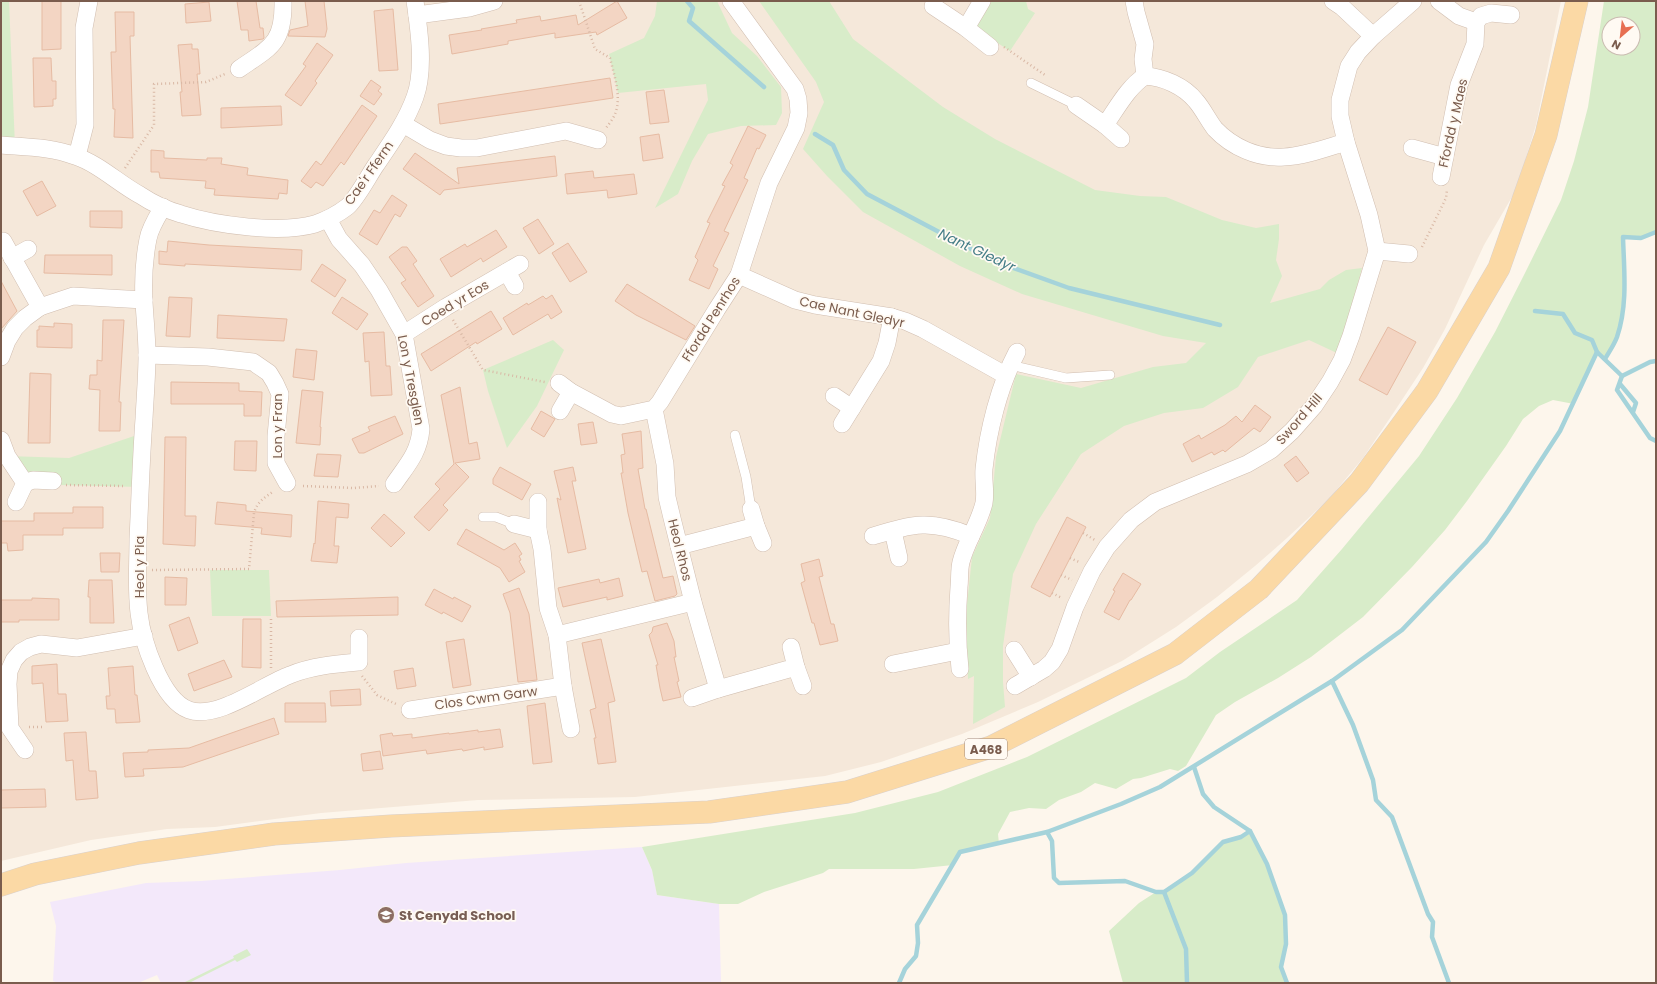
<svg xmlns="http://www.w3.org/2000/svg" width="1657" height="984" font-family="Poppins,sans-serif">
  <rect width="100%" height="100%" fill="#fdf6ec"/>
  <polygon fill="#f5e8da" points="1,1 1561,1 1536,125 1516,190 1484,245 1445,329 1423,368 1392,415 1363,458 1329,499 1287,538 1255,566 1217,597 1176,627 1122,661 1038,702 962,734 881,762 825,776 635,797 478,800 321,813 215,827 167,829 91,840 1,861"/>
  <polygon fill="#f3e8fa" points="642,847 652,870 657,895 719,904 721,983 161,983 157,975 138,983 58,983 53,981 56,926 50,902 146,883 201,881 340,870 406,863"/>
  <g fill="#d8ecc9" fill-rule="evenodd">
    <polygon points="1,1 9,1 15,146 1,145"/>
    <polygon points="657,1 717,1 732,33 757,56 781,87 782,113 776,125 741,126 708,134 692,161 678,194 655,208 708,100 706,84 618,93 609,54 644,38 655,16"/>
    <polygon points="759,1 829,1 853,39 943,107 995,139 1095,190 1140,196 1166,197 1222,220 1256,228 1279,224 1279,239 1276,260 1282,276 1270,303 1320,289 1329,280 1346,270 1362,268 1339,354 1309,340 1258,357 1238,387 1203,408 1164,413 1124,426 1081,454 1036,524 1013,574 1003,646 1003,682 1005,707 973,724 974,676 968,679 966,614 972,557 990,518 996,457 1016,374 1081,388 1153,367 1186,363 1206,343 1163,336 1022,294 960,266 863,212 827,176 803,149 824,102 816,82"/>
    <polygon points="982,1 1026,1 1028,9 1035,13 1010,51 996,42 966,28"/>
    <path d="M1604 1H1656V232L1641 238 1623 237C1624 271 1628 305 1617 337 1614 345 1609 352 1605 359L1597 353 1574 404 1553 400 1539 406 1523 419 1506 446 1467 501 1445 530 1412 567 1363 617 1311 657 1278 678 1235 702 1216 715 1186 766 1178 771 1170 769 1141 778 1133 779 1116 789 1095 783 1081 792 1059 800 1046 809 1029 808 1010 812 998 834 999 844 960 852 953 865 914 869H829L823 873 764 892 738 904H719L657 895 652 870 642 847 855 813 938 792 1027 757 1186 678 1220 652 1297 600 1342 549 1419 456 1457 398 1495 332 1525 273 1561 200 1574 161 1588 107ZM1609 24H1633V48H1609Z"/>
    <polygon points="553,340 564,350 537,406 507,448 488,391 483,370"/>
    <polygon points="143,433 140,487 60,485 33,480 7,456 69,458"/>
    <polygon points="210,570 269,570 271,616 212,616"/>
    <polygon points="1250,831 1267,864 1285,915 1286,944 1281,967 1287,983 1123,983 1109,931 1139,903 1156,892 1164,892 1192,873 1223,842 1241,837"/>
    <polygon points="247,949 251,955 237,962 235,960 189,983 183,983 234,958 233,956"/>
  </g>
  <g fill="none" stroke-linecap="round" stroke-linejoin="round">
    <g stroke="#a5d3da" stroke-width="4.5">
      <polyline points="687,1 693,8 689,21 764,87"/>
      <polyline points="815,134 833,145 844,170 867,194 994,261 1069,288 1220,325"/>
      <polyline points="1535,311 1563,314 1575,333 1592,340 1597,352 1622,376 1650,362 1656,361"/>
      <path d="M1605 359C1609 352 1614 345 1617 337 1628 305 1624 270 1623 237L1641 238 1656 232"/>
      <polyline points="1622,376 1617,390 1650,438 1656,441"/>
      <polyline points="1620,384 1636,403 1633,412"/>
      <polyline points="1332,681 1353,725 1373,780 1376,800 1392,817 1428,914 1433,922 1432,937 1449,983"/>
      <polyline points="1194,767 1203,794 1214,807 1250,831 1267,864 1285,915 1286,944 1281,967 1287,983"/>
      <polyline points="1047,832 1052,841 1054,878 1059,883 1125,881 1156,892 1164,892 1192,873 1223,842 1241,837 1250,831"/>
      <polyline points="1164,892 1186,949 1187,983"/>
      <polyline points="899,983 905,969 916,956 918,943 917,925 960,852 1047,832 1121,804 1160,787 1332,681 1402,630 1486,542 1508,511 1560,431 1597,352"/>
    </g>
  </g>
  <g fill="#f3d5c3" stroke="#e6bba3">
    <polygon points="42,1 61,1 61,49 42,50"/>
    <polygon points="237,1 256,1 260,28 263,28 264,38 263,39 249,41 248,30 241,30"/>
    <polygon points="305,1 324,1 327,29 325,37 288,36 290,30 308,26"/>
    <polygon points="617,1 627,18 597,35 596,32 555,38 555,33 508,41 508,44 452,54 449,35 482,30 481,29 517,23 516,20 540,16 541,21 576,15 578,25"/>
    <polygon points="209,2 211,21 186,23 185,4"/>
    <polygon points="393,9 398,70 379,71 374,11"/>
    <polygon points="115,12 134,12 134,36 130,36 133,138 114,137 115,109 113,109 111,52 116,52"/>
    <polygon points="317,43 333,55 315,81 317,83 301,106 285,95 306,66 303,64"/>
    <polygon points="192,44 192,49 198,49 200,74 197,74 201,115 182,116 180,92 182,92 178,45"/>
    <polygon points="33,58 51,58 52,81 56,81 56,99 53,99 53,106 34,107"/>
    <polygon points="610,78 613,98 440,124 438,104"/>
    <polygon points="371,80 381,87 378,91 382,94 374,105 360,96"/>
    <polygon points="664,90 669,122 650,124 646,92"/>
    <polygon points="362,105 377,116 344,165 341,162 323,186 316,182 311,188 301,181 316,161 321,165"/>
    <polygon points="281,106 282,125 221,128 221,108"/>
    <polygon points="748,126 766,135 759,149 757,148 744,178 748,180 724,231 729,233 713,266 718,269 709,289 689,280 698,260 695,257 710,223 707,222 725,186 722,185 733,165 730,163"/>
    <polygon points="659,134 663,158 643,161 640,137"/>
    <polygon points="151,150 164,151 164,158 207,160 207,158 222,158 221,164 248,168 247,175 288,180 287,194 279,193 278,199 214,195 215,189 205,188 206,181 160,178 159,172 151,172"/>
    <polygon points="415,153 459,184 457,168 555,156 557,176 444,190 440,195 403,169"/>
    <polygon points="593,171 594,178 634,174 637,194 608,198 607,190 567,194 565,174"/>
    <polygon points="42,181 56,206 37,216 23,191"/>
    <polygon points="392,195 407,205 400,217 395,214 377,245 359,234 374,210 380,213"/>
    <polygon points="90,211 122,211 122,228 90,227"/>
    <polygon points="538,219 554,244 539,254 523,228"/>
    <polygon points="496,230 507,247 483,262 481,258 451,277 440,259 465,244 467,247"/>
    <polygon points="168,241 209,245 302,250 301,270 185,264 185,266 159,264 159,251 167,252"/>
    <polygon points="568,243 587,272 570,282 552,253"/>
    <polygon points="402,247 407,247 417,261 413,264 434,296 418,307 401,283 406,280 389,257"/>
    <polygon points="45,255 112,255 112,275 44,273"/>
    <polygon points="322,264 346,280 335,297 311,281"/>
    <polygon points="1,281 17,311 1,329"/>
    <polygon points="627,284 695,326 686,340 636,315 615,301"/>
    <polygon points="552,295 562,312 551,319 548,314 513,335 503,318 527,303 528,305 543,296 546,299"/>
    <polygon points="169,297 192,298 190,337 166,336"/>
    <polygon points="342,297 368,314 357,330 332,313"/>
    <polygon points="491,311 502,329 477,344 476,342 431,371 421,354"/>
    <polygon points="218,315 287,319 284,341 217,338"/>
    <polygon points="103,320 124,320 119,402 121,402 120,431 99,431 100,390 89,389 90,375 97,375 97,360 102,361"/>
    <polygon points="54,323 72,324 72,348 37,347 37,330 39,330 39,326 54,327"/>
    <polygon points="1388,327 1416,342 1387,395 1359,380"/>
    <polygon points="384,332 386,366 390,366 392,395 371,396 369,361 365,362 363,333"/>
    <polygon points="296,349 317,351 314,380 293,377"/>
    <polygon points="30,373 51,374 50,443 28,443"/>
    <polygon points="171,382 239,383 239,391 262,392 261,416 244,416 244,404 171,404"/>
    <polygon points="460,387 469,444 477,442 480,459 455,463 469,477 443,505 448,510 429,531 414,517 440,489 435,484 454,464 441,395"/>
    <polygon points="302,390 323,392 320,427 321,427 320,445 296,443"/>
    <polygon points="1255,405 1271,417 1260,432 1254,428 1225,452 1223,450 1214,455 1212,452 1192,462 1183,444 1199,435 1201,439 1225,425 1236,416 1242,422"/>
    <polygon points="541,411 555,419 544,437 531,429"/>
    <polygon points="395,416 403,434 364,453 359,453 352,439 370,431 368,427"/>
    <polygon points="593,422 597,443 581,445 578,424"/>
    <polygon points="641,431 643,468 638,469 645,509 646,509 663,578 673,576 677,594 675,596 655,601 647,571 642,572 628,513 621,473 623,473 621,455 625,454 622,434"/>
    <polygon points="165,437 186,437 185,516 196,516 195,546 163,544"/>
    <polygon points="235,441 257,441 256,471 234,470"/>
    <polygon points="317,454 341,455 338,477 314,476"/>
    <polygon points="1296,456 1309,473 1297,482 1284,465"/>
    <polygon points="500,467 531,484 522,500 493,484 493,479"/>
    <polygon points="573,467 576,481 572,481 586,549 568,553 557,498 561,500 554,471"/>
    <polygon points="318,501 349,504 348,518 336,517 334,546 339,546 337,563 311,561 314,543 315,544"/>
    <polygon points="217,502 246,505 246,511 292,515 291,537 261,534 262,528 215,524"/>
    <polygon points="73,507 103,507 103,528 63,528 63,535 23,535 23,550 8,551 7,543 1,543 1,521 34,521 34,513 73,513"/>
    <polygon points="384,514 405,533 391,547 371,528"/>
    <polygon points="1067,517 1086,527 1050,597 1031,587"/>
    <polygon points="466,529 504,550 515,543 522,554 519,556 521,560 519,561 525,572 509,582 500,568 457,544"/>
    <polygon points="100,553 120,553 119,572 101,572"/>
    <polygon points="819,559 823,576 819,577 831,624 834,624 838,641 820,645 814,623 812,623 801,583 805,581 801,564"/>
    <polygon points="1123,573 1141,584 1131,600 1130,600 1119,620 1104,612 1115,591 1113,590"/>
    <polygon points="165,577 187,578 186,605 165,605"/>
    <polygon points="619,578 623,596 607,600 607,597 563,607 558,588 599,579 600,583"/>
    <polygon points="89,580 112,580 114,623 90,623 90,597 88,597"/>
    <polygon points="519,588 529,614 537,680 518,682 510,613 503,594"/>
    <polygon points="434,589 453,599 454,597 471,606 462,622 443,612 442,614 425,605"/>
    <polygon points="398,597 398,615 277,617 276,601"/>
    <polygon points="32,598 59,599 59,620 19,620 19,622 1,622 1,600 32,600"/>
    <polygon points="189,617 198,643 178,651 169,625"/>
    <polygon points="243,619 261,619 261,668 242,667"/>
    <polygon points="667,623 674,641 676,657 674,657 679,681 677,682 681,697 663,701 660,688 656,665 658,665 649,635 652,632 653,627"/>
    <polygon points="464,639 471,685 453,688 446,642"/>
    <polygon points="601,639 615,701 608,703 616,762 598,764 594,738 596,738 590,710 596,708 582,643"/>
    <polygon points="224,660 232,677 194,691 188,674"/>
    <polygon points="57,664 58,694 66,694 68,721 46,722 43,683 32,684 32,666"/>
    <polygon points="133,666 135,695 137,695 140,722 116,723 115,709 107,709 106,696 110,696 108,668"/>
    <polygon points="413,668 416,686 397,689 394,671"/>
    <polygon points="360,689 361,705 331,706 330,691"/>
    <polygon points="285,703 325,703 326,722 285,722"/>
    <polygon points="545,703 552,762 533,764 527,706"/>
    <polygon points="274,718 279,734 183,767 143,769 144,776 125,777 123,753 148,752 148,750 189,748"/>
    <polygon points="500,729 503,747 484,750 484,747 463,751 462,749 427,754 426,750 383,756 380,735 392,733 393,736 412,734 412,738 449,733 449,734 478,730 478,732"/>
    <polygon points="86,732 89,771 96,771 98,798 76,800 73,760 66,761 64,733"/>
    <polygon points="380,751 383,769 363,771 361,754"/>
    <polygon points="45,789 46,807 1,808 1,790"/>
  </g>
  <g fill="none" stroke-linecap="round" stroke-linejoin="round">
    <g stroke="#d1beb0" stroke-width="10">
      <g id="service">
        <polyline points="1031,83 1076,105"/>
        <polyline points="1010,365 1066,378 1110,375"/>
        <polyline points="735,435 746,477 751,509"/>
        <polyline points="483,517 496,517 514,524"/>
      </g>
    </g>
    <g stroke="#d1beb0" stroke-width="18">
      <g id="minor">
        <path d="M1134 1 1136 12 1145 44 1143 59 1145 76C1163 77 1184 86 1196 101 1203 109 1208 120 1215 129 1232 147 1258 159 1284 157 1305 156 1326 148 1346 142"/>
        <polyline points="1333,1 1342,7 1373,36"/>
        <polyline points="1439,1 1459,16 1476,22"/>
        <polyline points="933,6 966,28 990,47"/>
        <polyline points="417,15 469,8 494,1"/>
        <polyline points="966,28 982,1"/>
        <path d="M239 69C271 47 284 43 283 1"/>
        <path d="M1076 105 1105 125C1117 108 1128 87 1145 76"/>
        <polyline points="403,124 430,140 446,146 461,148 477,148 566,131 598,140"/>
        <polyline points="1105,125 1121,139"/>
        <path d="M1 145C26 147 52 147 75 156 99 164 118 183 140 195 152 203 167 210 181 214 215 225 280 234 315 224 326 220 338 214 347 207 356 200 369 175 376 165 391 143 406 122 415 97 425 70 419 29 415 1"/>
        <polyline points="1412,148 1445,157"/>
        <polyline points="77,156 85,125 84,28 89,1"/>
        <polyline points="1441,177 1459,85 1475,44 1476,22 1481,16 1491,13 1511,15"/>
        <path d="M163 207C157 217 150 228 148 239 144 259 143 282 144 302 145 320 147 338 147 355 147 376 145 398 144 419 141 459 140 499 138 539 138 563 136 588 139 613 142 640 161 700 189 710 217 720 263 685 290 675 312 666 336 664 359 662V638"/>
        <path d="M328 219 339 239 362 265 379 290 404 334 421 429C419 453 407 465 394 484"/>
        <polyline points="3,241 40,307"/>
        <polyline points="1377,251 1409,254"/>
        <polyline points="12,258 28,249"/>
        <polyline points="507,272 515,286"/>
        <polyline points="739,275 795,300 815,305 892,317 905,321 923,329 1005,375"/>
        <polyline points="404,334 446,307 520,264"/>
        <polyline points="147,355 208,357 253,362 269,373 275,383 280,394 276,436 276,463 287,483"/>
        <polyline points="1,357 7,341 15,328 25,318 40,307 73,296 144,300"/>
        <polyline points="559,383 571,392 612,414 621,416 654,409 660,402 717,309 739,275 769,183 796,128 799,113 798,99 795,89 731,1"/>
        <polyline points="834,396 852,408"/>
        <polyline points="654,409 665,464 667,497 672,518 693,602 718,689"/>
        <polyline points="560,411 571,392"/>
        <polyline points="842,424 881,361 887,343 892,317"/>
        <polyline points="1,440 7,456 25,483 16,502"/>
        <polyline points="25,483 33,480 53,481"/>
        <polyline points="538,502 538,530 542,549 548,608 557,635 563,686 571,729"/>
        <polyline points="514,524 538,530"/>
        <polyline points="756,526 763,543"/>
        <polyline points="893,531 899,558"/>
        <path d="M873 536C914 524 930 519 971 536"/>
        <polyline points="679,546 756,526 751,509"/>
        <polyline points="557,635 693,602"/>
        <polyline points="1014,650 1031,677"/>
        <polyline points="893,664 958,651"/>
        <polyline points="796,667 803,686"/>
        <path d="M960 669C957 642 957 614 959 587 960 579 959 570 961 562 966 542 979 524 984 503 986 492 983 480 984 469 988 431 999 386 1017 352"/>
        <polyline points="1015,686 1044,669 1052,662 1060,649 1075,607 1092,571 1107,547 1131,520 1155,502 1247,464 1271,450 1292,431 1314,406 1330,382 1342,360 1351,336 1377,251 1369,215 1346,142 1340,116 1340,100 1349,66 1358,52 1373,36 1413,1"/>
        <polyline points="692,698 718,689 796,667 791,647"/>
        <polyline points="410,710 563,686"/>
        <polyline points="25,750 10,728 8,684 9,671 14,660 21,652 30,647 41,644 77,648 144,636"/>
      </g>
    </g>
    <g stroke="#dad1cd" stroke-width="23">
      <polyline id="primary" points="1,885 35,874 139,853 274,834 391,826 709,812 847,792 991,747 1175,654 1259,589 1359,483 1427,391 1499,268 1546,135 1577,1"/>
    </g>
    <g stroke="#d9b8a5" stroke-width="2.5" stroke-dasharray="1 3" stroke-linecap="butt">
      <path d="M579 1 595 49 610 58C614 75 622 97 615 114 613 119 609 124 606 128"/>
      <polyline points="1004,47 1045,75"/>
      <polyline points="125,168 154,125 154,84 206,82 225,74"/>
      <polyline points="1422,247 1446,198 1447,190"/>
      <polyline points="453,320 483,370 545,382"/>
      <polyline points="66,485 125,486"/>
      <polyline points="303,486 354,488 379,486"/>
      <polyline points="1083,533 1095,540"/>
      <polyline points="1070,558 1079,562"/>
      <path d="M152 570 249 569 254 513C257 502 264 498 274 491"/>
      <polyline points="1061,575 1072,580"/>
      <polyline points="1052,593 1062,598"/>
      <polyline points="271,668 271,616"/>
      <polyline points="362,676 377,695 396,704"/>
      <polyline points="29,727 45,727"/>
    </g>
    <use href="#service" stroke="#fff" stroke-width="9"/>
    <use href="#minor" stroke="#fff" stroke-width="17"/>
    <use href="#primary" stroke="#fbd9a5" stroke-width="22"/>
  </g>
  <defs>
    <g id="school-disc" transform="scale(0.9)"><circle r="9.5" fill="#8d6e63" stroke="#fffaf3"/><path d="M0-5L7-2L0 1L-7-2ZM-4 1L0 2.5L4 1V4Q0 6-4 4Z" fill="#fff"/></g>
  </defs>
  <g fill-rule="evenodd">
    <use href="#school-disc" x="386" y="915"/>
  </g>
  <g text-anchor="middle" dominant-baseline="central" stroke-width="3.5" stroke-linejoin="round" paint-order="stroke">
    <rect fill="#fffaf3" stroke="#a28b7f" stroke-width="1" x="965" y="739" width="42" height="20" rx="3"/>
    <g font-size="12" font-weight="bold" fill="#7a5c4d">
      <text x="986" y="749">A468</text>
    </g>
    <g font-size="13" fill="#7a5c4d" stroke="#fffaf3">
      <text transform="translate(1453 123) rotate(-77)">Ffordd y Maes</text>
      <text transform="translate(369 173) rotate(-55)">Cae'r Fferm</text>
      <text transform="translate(455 303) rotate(-31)">Coed yr Eos</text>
      <text transform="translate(852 312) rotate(12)">Cae Nant Gledyr</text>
      <text transform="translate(711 319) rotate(-58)">Ffordd Penrhos</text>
      <text transform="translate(411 380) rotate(79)">Lon y Tresglen</text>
      <text transform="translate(1299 419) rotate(-49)">Sword Hill</text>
      <text transform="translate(277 426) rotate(-90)">Lon y Fran</text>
      <text transform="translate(680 550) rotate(76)">Heol Rhos</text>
      <text transform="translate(139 567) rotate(-90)">Heol y Pia</text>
      <text transform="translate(486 698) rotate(-8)">Clos Cwm Garw</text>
    </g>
    <g font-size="13" font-weight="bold" fill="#785e54" stroke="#fffaf3" text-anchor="start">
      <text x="399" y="915">St Cenydd School</text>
    </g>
    <g font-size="14" font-style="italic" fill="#437c86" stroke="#fffaf3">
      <text transform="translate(977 250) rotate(25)">Nant Gledyr</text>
    </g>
  </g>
  <rect width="1657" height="984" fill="none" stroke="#7a5c4d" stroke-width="4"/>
  <g transform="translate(1621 36) rotate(208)"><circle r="19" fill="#fffaf3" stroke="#cabbb1"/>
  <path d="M0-3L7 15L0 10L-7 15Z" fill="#e76f51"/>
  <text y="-6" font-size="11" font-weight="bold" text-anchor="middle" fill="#7a5c4d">N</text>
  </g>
</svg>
